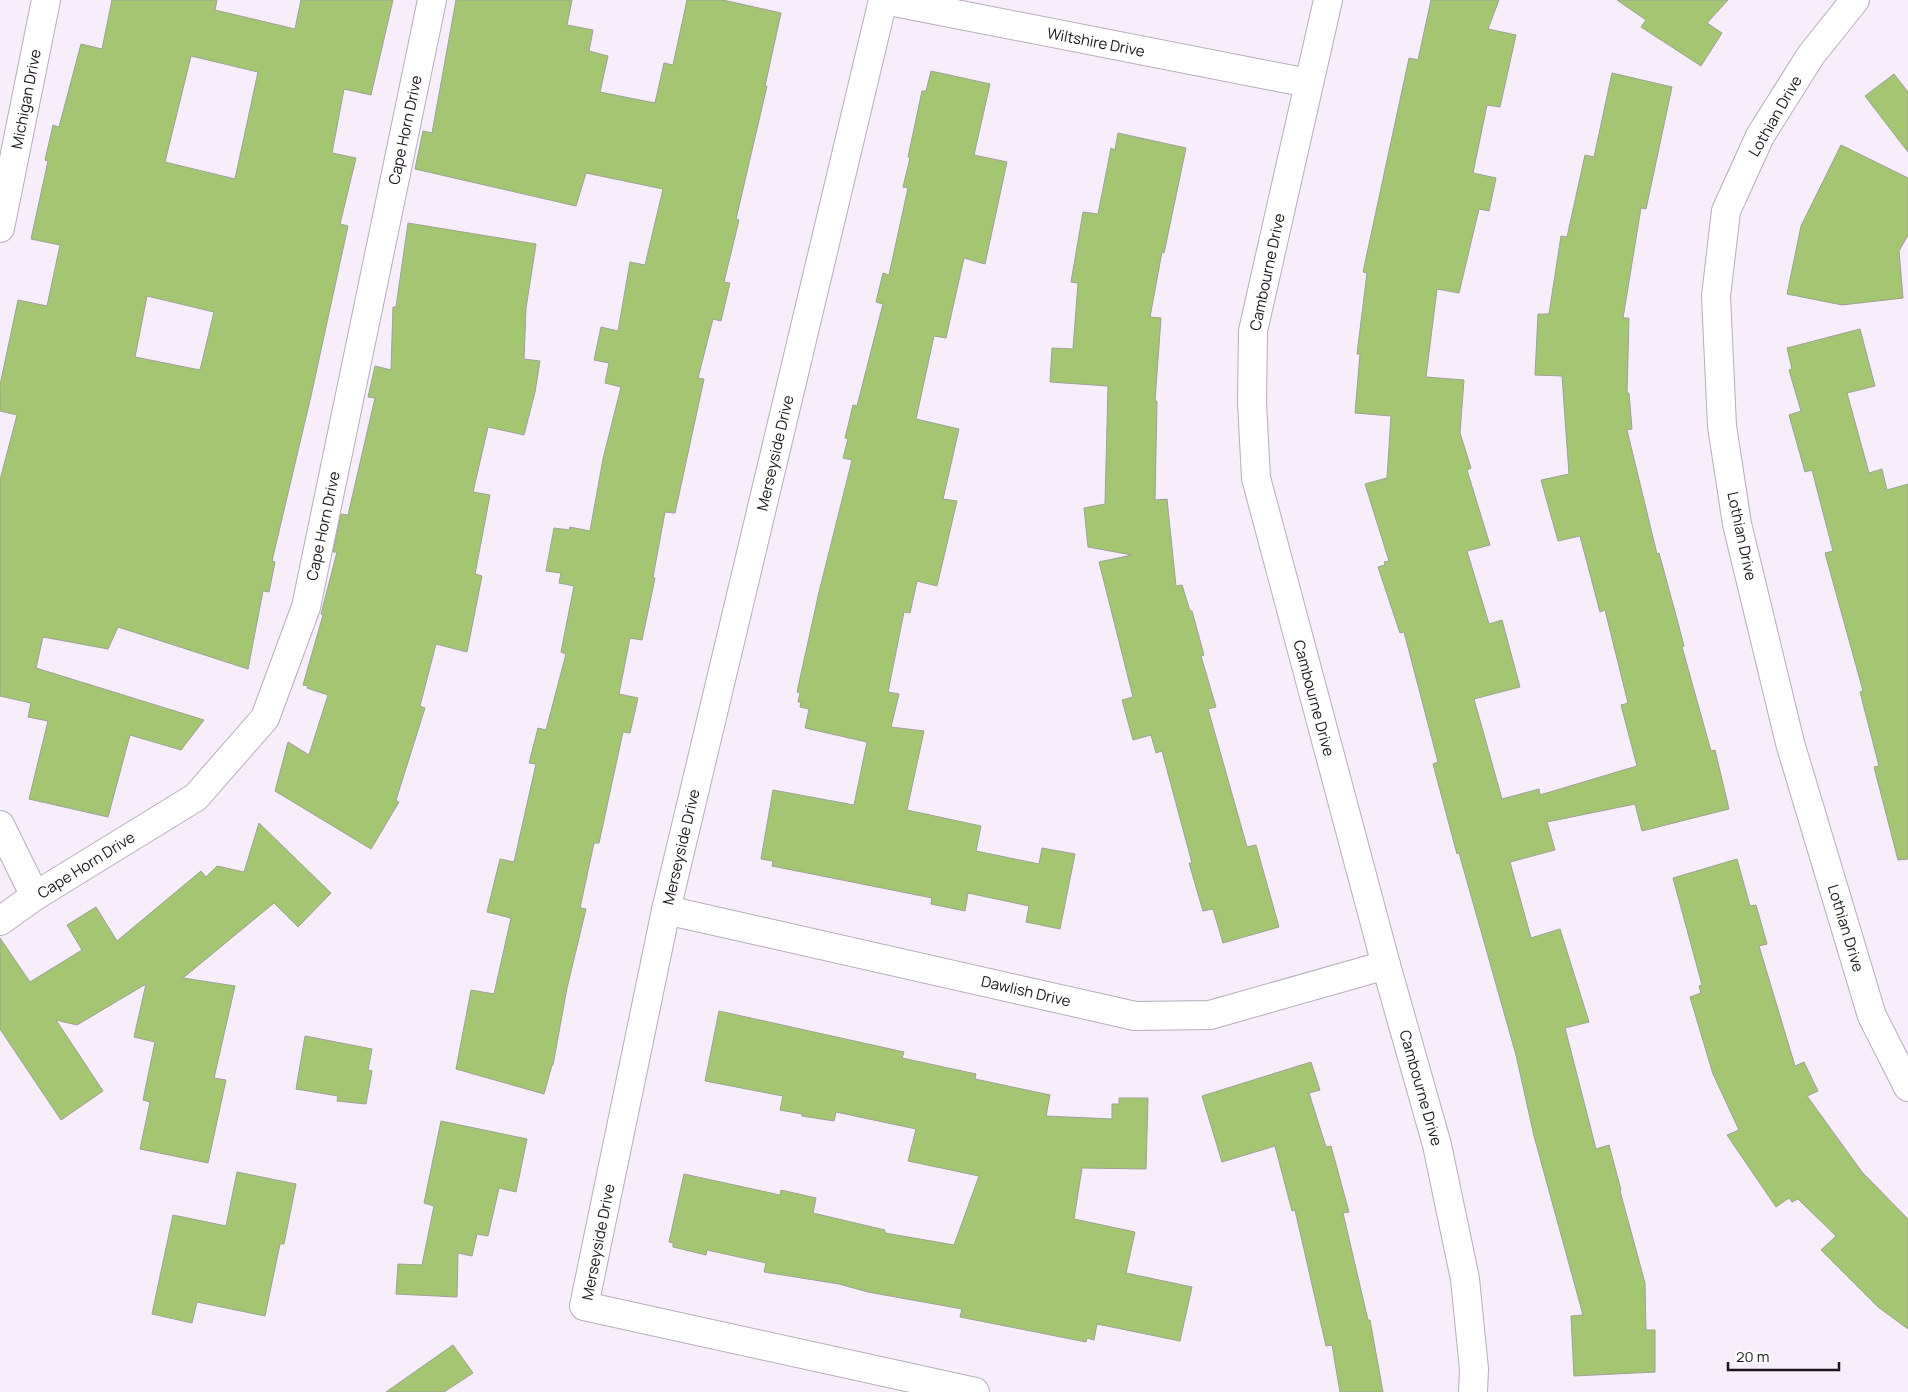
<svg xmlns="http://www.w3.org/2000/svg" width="1908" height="1392" font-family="Manrope,sans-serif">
  <rect width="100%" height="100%" fill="#f7edfb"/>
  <g fill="#a4c572" stroke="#9ca294" fill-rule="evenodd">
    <path d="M112 0H217L215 10 295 29 301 0H393L371 95 344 89 332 153 356 158 340 224 348 226 311 396 272 561 275 562 269 592 263 591 248 669 118 627 108 649 43 637 36 668 204 720 181 750 130 735 108 817 29 799 48 721 28 717 31 703 0 696V480L17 415 0 411V385L18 300 47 306 60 245 31 239 48 161 45 160 53 125 59 127 81 44 102 49ZM191 56 258 72 235 179 165 162ZM147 296 214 312 200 370 135 357Z"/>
    <polygon points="456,0 572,0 567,25 593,30 589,51 608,56 600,92 655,103 664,63 673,65 687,0 723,0 781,13 765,86 767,86 736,219 739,220 724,282 730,283 721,321 713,319 698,378 704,379 675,513 665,512 653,577 655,578 642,640 630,638 619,694 638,698 630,733 623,732 599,843 594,843 580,908 586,909 567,988 553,1065 552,1065 544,1094 456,1069 471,990 494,994 511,918 487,912 500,859 514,862 536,764 529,763 538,728 546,730 566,654 561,652 574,586 559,583 561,573 546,571 554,528 569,530 570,527 590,531 603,459 621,387 605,383 609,363 594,360 601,327 618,331 630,262 645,265 663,189 586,173 576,206 415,169 423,131 432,133"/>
    <polygon points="1431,0 1499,0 1488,29 1516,35 1500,107 1487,105 1473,173 1496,178 1489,211 1479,209 1459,293 1437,289 1426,377 1464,380 1460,433 1471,468 1467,470 1490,545 1467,551 1489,624 1502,620 1520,687 1474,699 1502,799 1539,789 1540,795 1637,766 1621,705 1628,703 1605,610 1600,612 1580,536 1558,541 1541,480 1569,474 1562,376 1535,375 1538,314 1549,314 1561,236 1567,237 1585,155 1594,157 1612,73 1672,87 1646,209 1641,208 1623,318 1629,318 1627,393 1629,393 1632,429 1627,430 1657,554 1659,553 1677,619 1684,646 1682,647 1711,751 1715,750 1729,809 1642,831 1635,804 1547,822 1555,850 1510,862 1531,938 1560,929 1589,1022 1565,1028 1596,1149 1609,1145 1621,1190 1620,1191 1645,1283 1646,1330 1655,1330 1655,1372 1574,1376 1571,1316 1583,1315 1534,1136 1516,1055 1459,853 1457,854 1433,764 1438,762 1404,632 1400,633 1378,567 1385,565 1384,562 1389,561 1365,484 1387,478 1391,416 1355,413 1360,354 1357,354 1367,273 1363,272 1409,58 1418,60"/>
    <polygon points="1617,0 1728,0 1707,23 1722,33 1701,66 1641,27 1646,20"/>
    <polygon points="931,71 990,84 974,155 1007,162 985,264 964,258 946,338 934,336 916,419 959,429 943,499 957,501 937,586 917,581 910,613 904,612 888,692 899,694 891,727 924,731 907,810 981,826 976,851 1039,864 1042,848 1075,854 1060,929 1026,922 1029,906 968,893 965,911 931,904 932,898 772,866 773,861 761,859 773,790 854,805 867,742 805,728 809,709 800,707 801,702 798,702 800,693 797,692 819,592 852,460 843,458 848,439 845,438 853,405 857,406 883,304 876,302 883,273 889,275 908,188 903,187 910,158 908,157 922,91 926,91"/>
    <polygon points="1894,74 1908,92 1908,152 1865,96"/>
    <polygon points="1118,133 1186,148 1164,253 1162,252 1150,317 1161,318 1155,401 1157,401 1155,500 1167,499 1176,586 1182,585 1190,611 1192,611 1204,655 1201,656 1216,707 1208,709 1247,847 1256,845 1279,927 1223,943 1213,909 1203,911 1189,863 1192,863 1162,751 1156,753 1151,735 1133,740 1122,700 1133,697 1099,562 1132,555 1088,547 1084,508 1105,504 1108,386 1050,382 1052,348 1073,349 1078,283 1071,282 1083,212 1098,214 1111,148 1115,150"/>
    <polygon points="1841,145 1908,178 1908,235 1899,251 1903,298 1842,305 1787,294 1801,226"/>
    <polygon points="408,223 536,244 526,308 524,359 540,361 535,392 524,435 488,427 473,492 490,495 475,574 482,576 467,652 436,644 420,706 425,708 396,800 399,802 371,849 275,791 288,742 309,755 328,695 307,688 308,686 303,685 323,615 321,614 337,552 333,552 341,514 348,515 375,398 368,397 375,366 391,370 393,307 396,307"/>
    <polygon points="1860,329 1875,386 1847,393 1869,473 1882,469 1887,490 1908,484 1908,859 1898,860 1874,767 1879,766 1860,692 1863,691 1825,553 1833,551 1812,470 1805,472 1789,415 1801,411 1789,370 1792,369 1787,348"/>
    <polygon points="259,823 331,893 298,927 274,903 183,978 235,986 214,1078 226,1080 208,1163 140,1149 150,1102 143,1100 155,1042 134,1037 146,984 77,1025 56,1020 103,1091 61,1120 0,1029 0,938 30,982 82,950 67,925 96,907 117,941 201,871 206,877 217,866 244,872"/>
    <polygon points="1737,859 1750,906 1756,905 1767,944 1759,946 1795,1066 1804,1062 1818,1091 1807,1096 1862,1172 1908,1219 1908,1329 1878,1307 1821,1250 1836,1236 1798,1199 1792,1202 1789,1198 1776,1207 1727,1135 1739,1130 1713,1074 1690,997 1701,993 1699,986 1702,985 1673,878"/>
    <polygon points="719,1011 904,1052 902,1058 976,1074 975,1079 1050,1095 1046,1116 1112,1119 1112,1104 1119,1104 1119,1098 1148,1098 1146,1169 1082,1168 1074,1219 1135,1232 1126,1273 1192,1287 1180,1341 1097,1324 1094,1340 1087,1338 1086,1342 960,1317 962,1309 868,1292 839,1284 764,1272 766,1263 707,1250 706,1255 673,1247 673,1243 669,1242 684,1174 780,1195 781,1190 816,1198 813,1213 885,1230 885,1233 954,1245 979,1176 908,1161 916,1129 836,1112 834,1121 802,1116 802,1114 780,1110 783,1096 705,1081"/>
    <polygon points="305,1036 372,1049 368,1070 372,1071 366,1104 337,1101 338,1096 296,1089"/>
    <polygon points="1311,1062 1320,1090 1309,1093 1326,1147 1331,1146 1349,1212 1343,1213 1368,1320 1370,1320 1383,1392 1340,1392 1332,1345 1326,1346 1295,1210 1292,1211 1275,1146 1222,1162 1202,1096"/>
    <polygon points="441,1121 527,1139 516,1192 499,1188 488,1236 477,1234 472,1256 458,1253 457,1297 396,1294 398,1264 422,1265 434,1206 424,1203"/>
    <polygon points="237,1172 296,1184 284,1244 280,1244 265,1316 197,1302 192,1323 152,1314 173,1215 226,1226"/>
    <polygon points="453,1345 473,1373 444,1392 386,1392"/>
  </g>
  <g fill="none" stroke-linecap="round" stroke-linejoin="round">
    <g stroke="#b7adbb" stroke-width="30">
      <g id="minor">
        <polyline points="883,0 666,910 584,1306 975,1392"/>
        <polyline points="884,0 1308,83"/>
        <polyline points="1328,0 1253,331 1252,403 1256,478 1386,965 1437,1145 1465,1279 1474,1369 1473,1392"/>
        <polyline points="1855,0 1811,55 1760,136 1726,211 1716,296 1722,426 1737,524 1790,743 1872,1016 1908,1087"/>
        <polyline points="0,228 46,0"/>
        <polyline points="0,825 35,896"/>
        <polyline points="666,910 1135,1016 1210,1015 1386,965"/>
        <polyline points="0,921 35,896 196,797 265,718 306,607 432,0"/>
      </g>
    </g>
    <use href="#minor" stroke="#fff" stroke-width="28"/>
  </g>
  <g text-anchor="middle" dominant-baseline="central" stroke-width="4" stroke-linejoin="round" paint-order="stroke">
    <g font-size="15" fill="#19151a" stroke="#fefefe">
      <text transform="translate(1096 42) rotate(11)">Wiltshire Drive</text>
      <text transform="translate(26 99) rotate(-79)">Michigan Drive</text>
      <text transform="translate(1775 116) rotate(-60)">Lothian Drive</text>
      <text transform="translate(405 130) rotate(-78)">Cape Horn Drive</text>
      <text transform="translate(1267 272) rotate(-78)">Cambourne Drive</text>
      <text transform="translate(775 453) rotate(-77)">Merseyside Drive</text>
      <text transform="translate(323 526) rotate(-78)">Cape Horn Drive</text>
      <text transform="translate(1742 536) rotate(78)">Lothian Drive</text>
      <text transform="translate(1314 698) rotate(75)">Cambourne Drive</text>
      <text transform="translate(681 847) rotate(-77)">Merseyside Drive</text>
      <text transform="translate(86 865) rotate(-32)">Cape Horn Drive</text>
      <text transform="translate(1846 928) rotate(73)">Lothian Drive</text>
      <text transform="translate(1026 991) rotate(13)">Dawlish Drive</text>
      <text transform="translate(1421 1088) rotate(74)">Cambourne Drive</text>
      <text transform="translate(598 1242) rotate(-79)">Merseyside Drive</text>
    </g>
  </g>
  <path d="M1728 1362v8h111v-8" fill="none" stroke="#19151a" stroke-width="2.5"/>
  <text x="1736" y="1362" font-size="15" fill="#19151a" stroke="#fefefe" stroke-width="4" paint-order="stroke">20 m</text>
</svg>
